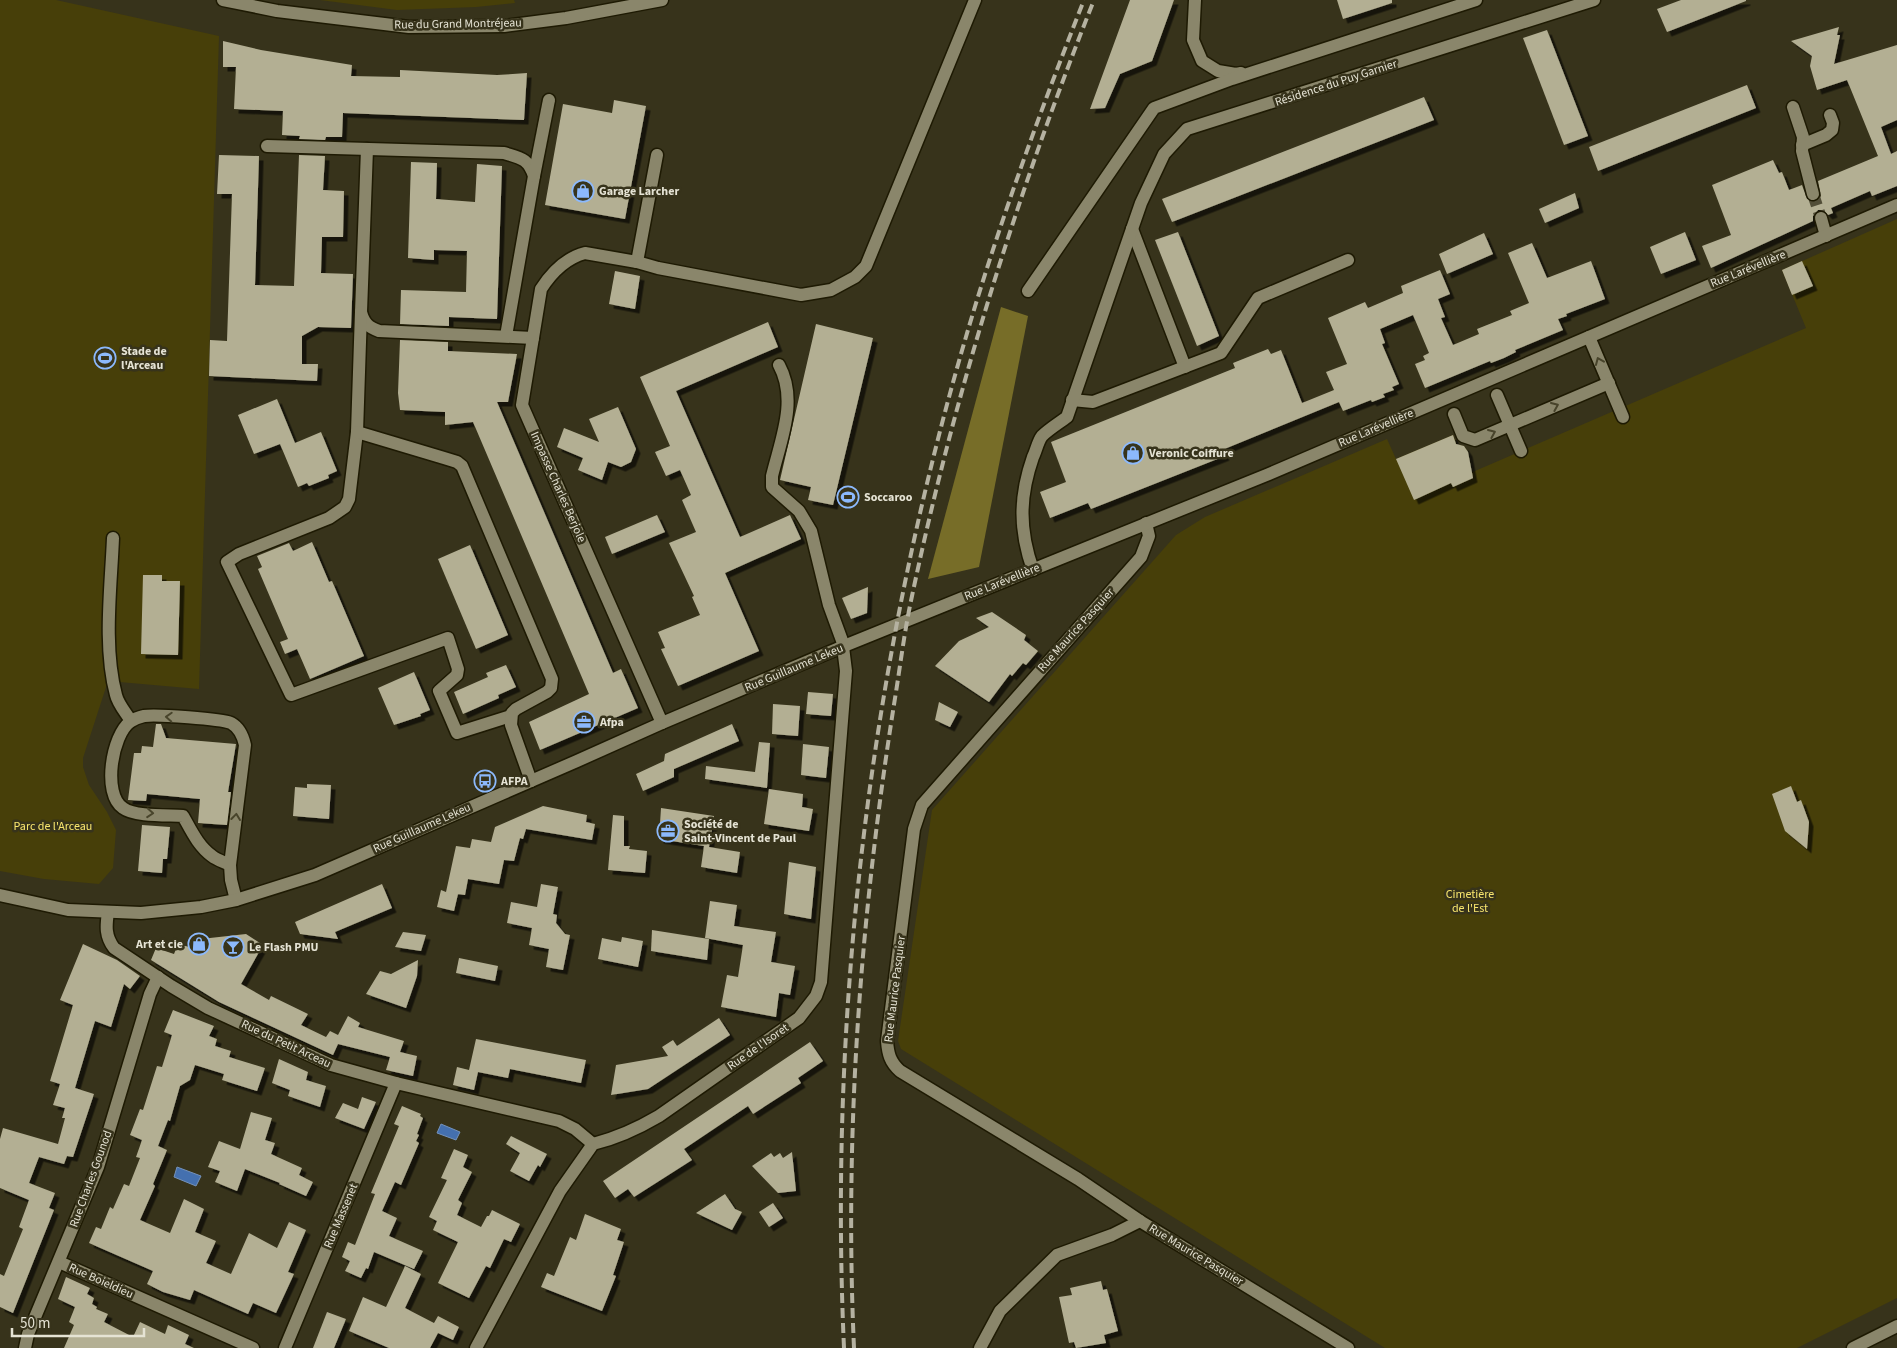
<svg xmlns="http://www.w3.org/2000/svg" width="1897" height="1348" font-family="'Source Sans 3',sans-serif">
  <defs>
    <filter id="shadow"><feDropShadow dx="4.5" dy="4.5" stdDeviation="0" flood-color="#0009"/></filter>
  </defs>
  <rect width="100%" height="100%" fill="#37331b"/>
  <g fill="#473f09">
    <polygon points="0,0 56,0 219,36 199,689 108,681 83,758 83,767 89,785 107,812 116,830 113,868 99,884 44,879 0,871"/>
    <polygon points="320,0 514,0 515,3 476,7 397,10"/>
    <polygon points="1897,219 1897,1298 1797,1348 1385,1348 901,1049 898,1041 932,810 1176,535 1205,517 1387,439 1396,459 1453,435 1457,445 1464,446 1468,452 1468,474 1806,328 1782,270"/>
  </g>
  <polygon fill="#776d28" points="1001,307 1028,316 979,567 928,579"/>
  <g fill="#4470af" stroke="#7492ba">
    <polygon points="441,1124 460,1132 456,1140 437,1133"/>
    <polygon points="177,1167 201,1176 196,1186 174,1177"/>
  </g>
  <g fill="#b3af93" filter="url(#shadow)">
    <polygon points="1130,0 1174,0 1152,61 1120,74 1105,108 1090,109"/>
    <polygon points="1337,0 1392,0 1392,3 1343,19"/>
    <polygon points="1681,0 1746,0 1746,1 1667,32 1657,9"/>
    <polygon points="1839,27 1837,35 1840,35 1834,64 1897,45 1897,120 1881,127 1891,154 1897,151 1897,186 1872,196 1870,191 1831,208 1833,213 1828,215 1823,210 1818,210 1813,216 1813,221 1711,268 1702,246 1731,235 1712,185 1773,160 1779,173 1782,172 1789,190 1802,185 1807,199 1815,202 1819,199 1821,196 1818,181 1878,156 1847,80 1817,90 1810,66 1812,56 1791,41"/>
    <polygon points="1547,30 1588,136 1564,145 1523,38"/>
    <polygon points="223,41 261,50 352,65 351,76 400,77 400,70 497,75 527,73 524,120 343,113 342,137 326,137 325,140 299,139 300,136 282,135 283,111 234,109 236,67 223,67"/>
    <polygon points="1747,85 1756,108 1598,171 1589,147"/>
    <polygon points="1424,97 1434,120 1172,222 1162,199"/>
    <polygon points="614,100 646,106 625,219 545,205 563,104 612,113"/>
    <polygon points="219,155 259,156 255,285 294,286 299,155 325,156 323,190 344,191 343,237 322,237 321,273 353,274 351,328 318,327 302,336 302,364 318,364 317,381 209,376 210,340 227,341 232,194 217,194"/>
    <polygon points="411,162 437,163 436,199 475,202 477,164 502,166 497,319 449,317 449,326 400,324 401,290 466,292 467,251 434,250 434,260 408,258"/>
    <polygon points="1575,193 1579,208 1545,223 1539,209"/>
    <polygon points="1178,232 1219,336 1197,346 1155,240"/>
    <polygon points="1685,232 1696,260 1661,274 1650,247"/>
    <polygon points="1484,233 1493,254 1447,274 1439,254"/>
    <polygon points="1532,243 1547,278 1591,261 1605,299 1566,314 1567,316 1558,319 1563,330 1515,350 1516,352 1504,358 1491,363 1490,361 1425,388 1415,364 1425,360 1423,356 1429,353 1413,315 1380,329 1385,343 1382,344 1399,384 1392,387 1394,390 1383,394 1385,397 1372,402 1371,400 1343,411 1339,402 1222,450 1225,456 1091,509 1088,503 1050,518 1040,492 1066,482 1051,442 1235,368 1233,363 1268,349 1271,354 1281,350 1302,403 1334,390 1326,372 1347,364 1328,318 1365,302 1368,308 1403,293 1401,286 1440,270 1450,294 1438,299 1445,317 1441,318 1453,345 1479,334 1477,329 1512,315 1510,311 1529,303 1508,253"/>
    <polygon points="1802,261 1813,286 1792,295 1782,270"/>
    <polygon points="615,271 640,276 635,309 609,304"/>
    <polygon points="768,322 778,347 676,391 740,537 790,515 801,539 725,573 759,651 678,686 661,649 665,648 658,632 700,615 692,597 694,596 669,543 696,532 682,500 691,495 680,470 666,476 655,452 670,446 640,377"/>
    <polygon points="816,324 873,338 833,505 808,500 811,487 780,480"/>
    <polygon points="400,340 448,342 448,351 517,354 508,402 497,402 613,673 621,669 638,708 540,750 529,722 589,694 473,422 445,425 445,412 400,410 398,393"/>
    <polygon points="277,399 295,443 321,432 337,471 328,475 329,478 309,486 307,483 298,487 280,444 254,454 238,415"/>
    <polygon points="618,407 636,449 631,462 621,467 608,462 602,480 578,470 583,458 557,447 564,428 599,442 589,419"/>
    <polygon points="1453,435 1456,444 1464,446 1468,452 1473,478 1453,487 1451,483 1414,500 1396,459"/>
    <polygon points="657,515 665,532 612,554 605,537"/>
    <polygon points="312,542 329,582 332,581 364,656 310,679 297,649 285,654 280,642 288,639 258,569 262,567 257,556 289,543 293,551"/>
    <polygon points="470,545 508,635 476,649 438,559"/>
    <polygon points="143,575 162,575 162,581 180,581 178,655 141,654"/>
    <polygon points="868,587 867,613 851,619 842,598"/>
    <polygon points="992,612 1026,635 1024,640 1038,651 1026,665 1023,663 1012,676 1010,674 989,702 935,666 959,641 989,627 976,618"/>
    <polygon points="506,665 516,687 498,695 499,698 463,714 454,692 488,677 486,673"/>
    <polygon points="414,672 430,710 420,714 421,716 394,725 378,688"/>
    <polygon points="808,692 833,694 831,716 806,714"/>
    <polygon points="939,702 958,712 950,727 935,720"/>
    <polygon points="773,704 800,706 798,736 772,734"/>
    <polygon points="156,724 161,724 166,738 236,744 228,792 231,792 227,825 198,823 200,799 147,794 146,801 128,800 134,753 141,753 142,746 153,747"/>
    <polygon points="732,724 739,741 674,769 674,777 643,791 636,774 664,761 665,754"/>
    <polygon points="759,742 770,743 767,788 705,779 706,766 755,772"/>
    <polygon points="803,744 829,747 826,778 801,775"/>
    <polygon points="307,784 331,785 329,819 293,816 295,787 307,788"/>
    <polygon points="1791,786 1797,802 1801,800 1809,822 1807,849 1785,831 1772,794"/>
    <polygon points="769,789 803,794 802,807 813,809 809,831 764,824"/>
    <polygon points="543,806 587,815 586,822 595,824 592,840 526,829 523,839 520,838 514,861 504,860 499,884 468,879 465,895 451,893 458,894 454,911 437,907 441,890 446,892 456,846 470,848 472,839 491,842 495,827"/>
    <polygon points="661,808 714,816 709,847 740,852 737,873 701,867 704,846 659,839"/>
    <polygon points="613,815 624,816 624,846 630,846 629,849 647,851 645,873 608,870"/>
    <polygon points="142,825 170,827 167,859 163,859 162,873 138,871"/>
    <polygon points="789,862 816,867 811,919 784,914"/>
    <polygon points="382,884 392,908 335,932 338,939 300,934 295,922"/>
    <polygon points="541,884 558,887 553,914 557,915 556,923 565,934 570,935 563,970 546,967 549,949 529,945 532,928 507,923 511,902 537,907"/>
    <polygon points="710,901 737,905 734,926 776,932 771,962 795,966 790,995 779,993 776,1017 721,1007 727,975 738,977 743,945 705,938"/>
    <polygon points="652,930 709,939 707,960 651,951"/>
    <polygon points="403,932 426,935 421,951 395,947"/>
    <polygon points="246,934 263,945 241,984 269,1000 271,996 308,1014 301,1025 326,1037 330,1031 338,1035 348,1016 360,1023 358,1027 404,1041 400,1052 417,1056 413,1076 386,1070 390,1057 338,1044 333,1055 219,1002 151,960 156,948 174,954 178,944 193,948 192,940"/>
    <polygon points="622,937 643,941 638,967 598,959 602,938 621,942"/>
    <polygon points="83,944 117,960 140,976 130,989 124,984 111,1027 95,1021 75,1088 94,1094 73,1157 67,1156 64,1164 39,1157 29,1183 55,1193 49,1208 54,1210 13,1313 0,1307 0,1274 4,1276 23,1229 19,1227 29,1200 0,1188 0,1139 3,1128 58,1144 65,1118 62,1118 65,1108 53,1105 60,1084 50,1081 73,1005 60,1000"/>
    <polygon points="459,958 498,966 495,981 456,973"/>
    <polygon points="418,960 417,976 406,1008 366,994 380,971 391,974"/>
    <polygon points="173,1010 214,1026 209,1036 217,1039 215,1046 231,1051 229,1057 265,1068 257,1091 222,1080 224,1074 195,1065 190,1080 180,1086 170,1121 168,1120 158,1146 167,1150 153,1184 155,1186 140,1220 170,1233 184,1199 204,1209 195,1232 216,1241 206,1263 231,1274 249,1233 277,1248 289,1222 306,1230 288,1272 294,1274 276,1313 253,1303 248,1314 194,1290 190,1300 163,1292 147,1284 153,1271 89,1243 96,1227 101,1229 110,1207 113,1209 124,1184 129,1186 140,1158 136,1157 142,1140 130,1135 140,1109 143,1110 157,1066 162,1067 172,1035 164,1032"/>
    <polygon points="719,1018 730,1035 648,1089 611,1095 616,1065 668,1056 662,1047 673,1040 677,1046"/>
    <polygon points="476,1039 586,1060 581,1083 510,1069 508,1078 478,1072 474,1090 453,1085 457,1067 469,1070"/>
    <polygon points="810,1042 823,1061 798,1078 801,1083 753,1114 748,1106 684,1149 692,1160 634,1197 628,1189 615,1198 603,1181"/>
    <polygon points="279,1059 308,1072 306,1080 326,1086 320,1107 288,1096 290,1090 272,1083"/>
    <polygon points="362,1097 376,1102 364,1129 335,1118 343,1103 358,1109"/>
    <polygon points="402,1106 421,1114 420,1116 423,1118 417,1134 419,1135 416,1141 419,1143 401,1185 395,1182 382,1211 397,1218 389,1236 423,1251 414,1269 374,1252 368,1269 366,1268 361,1278 345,1271 350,1261 342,1257 348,1242 355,1245 375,1194 371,1193 399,1126 394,1124"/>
    <polygon points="251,1112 272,1118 265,1140 275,1143 271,1154 302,1168 299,1175 313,1182 306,1196 279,1184 280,1183 245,1169 237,1191 215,1182 220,1171 208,1167 219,1141 240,1149"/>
    <polygon points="511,1136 547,1154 540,1167 538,1165 529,1181 510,1171 520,1153 506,1144"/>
    <polygon points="454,1149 468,1155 463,1167 472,1172 458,1200 462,1203 457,1215 481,1227 487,1216 489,1216 492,1210 520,1224 511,1242 504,1239 490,1268 486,1266 469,1298 438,1283 458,1242 433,1230 437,1221 429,1217 447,1180 441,1178"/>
    <polygon points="792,1152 796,1191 778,1193 752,1166 771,1153 774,1157 780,1153 783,1158"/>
    <polygon points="725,1194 735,1209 742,1212 732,1230 696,1213"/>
    <polygon points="773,1203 783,1218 769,1227 759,1212"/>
    <polygon points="585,1214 621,1229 617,1240 624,1242 613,1275 616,1276 602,1311 541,1287 547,1273 554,1276 570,1237 576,1240"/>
    <polygon points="405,1266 421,1274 405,1308 434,1323 438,1316 459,1327 453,1340 438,1333 430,1348 389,1348 349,1331 363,1297 386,1307"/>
    <polygon points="66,1277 90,1288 87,1294 94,1298 92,1304 97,1307 96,1309 108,1314 104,1322 133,1337 140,1322 165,1334 168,1325 189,1335 185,1344 194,1348 64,1348 74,1325 69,1322 75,1307 58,1299"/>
    <polygon points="1101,1281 1103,1290 1107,1289 1118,1331 1104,1335 1106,1343 1076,1348 1074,1342 1069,1343 1059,1297 1072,1295 1070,1288"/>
    <polygon points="327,1312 346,1319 334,1348 313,1348"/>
  </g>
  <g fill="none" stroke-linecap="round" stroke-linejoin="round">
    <polyline stroke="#514d37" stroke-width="12" stroke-dasharray="12 6" stroke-linecap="butt" points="1813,194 1821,218"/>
    <g stroke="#1e1a03" stroke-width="15">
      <g id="minor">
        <polyline points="223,0 277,11 409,27 504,26 566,18 662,0"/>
        <polyline points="1195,0 1193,40 1202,61 1218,71 1236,74 1241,73"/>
        <polyline points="1793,107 1803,137 1802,151 1813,194"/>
        <polyline points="1802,145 1826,135 1832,130 1833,123 1830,115"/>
        <path d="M267 146 504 153C520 158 528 158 534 176L506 336"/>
        <path d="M367 149 361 312C364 323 368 327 379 331L533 338"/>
        <polyline points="534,176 549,100"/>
        <polyline points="1821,218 1826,236"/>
        <polyline points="1132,229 1185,367"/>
        <polyline points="637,262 657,155"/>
        <polyline points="1028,291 1154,108 1232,79 1476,0"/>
        <polyline points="361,312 357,432 349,499 345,507 329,518 239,554 227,562 291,695 448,638 458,669 457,675 439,691 457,733 511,716"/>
        <polyline points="1589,337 1623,417"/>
        <path d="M779 365C798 400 781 439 772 476V487L799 511 811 531 829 605 844 646"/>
        <polyline points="1497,395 1521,451"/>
        <polyline points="1072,400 1093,402 1221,353 1258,298 1348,260"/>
        <polyline points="1454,414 1463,436 1475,440 1609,383"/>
        <polyline points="357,432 444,458 457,462 462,466 552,679 551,688 547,692 516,709 512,713 511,725 531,781"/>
        <path d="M1146 523 1149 536 1141 557 922 805 914 829 887 1041C888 1054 890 1062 900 1071L1078 1179 1140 1221 1348 1348"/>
        <path d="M113 538C111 587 103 647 116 695 118 704 126 713 131 721"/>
        <path d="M1033 570C1019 530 1019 497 1033 457 1036 451 1038 441 1042 436 1049 429 1059 423 1067 417L1141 203 1164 154 1187 129 1594 0"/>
        <path d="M662 723 522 405 541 289C552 272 566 258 585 253L637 262 658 268 801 295 831 290 855 277 866 266 975 0"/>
        <path d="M230 865C224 862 217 860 212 856 198 846 191 830 183 816 168 815 135 817 123 808 102 794 112 735 130 722 134 719 139 717 144 716 156 714 221 719 231 723 240 728 243 736 245 745L230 865 231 880 236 900"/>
        <polyline points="0,895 68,910 141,913 201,907 236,900 315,875 577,761 662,723 844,646 1269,474 1897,205"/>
        <path d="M108 912C106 926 105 936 114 948L171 986 208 1008 331 1065 396 1083 559 1121 575 1129 593 1144"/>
        <polyline points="59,1262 253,1348"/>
        <polyline points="25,1348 28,1334 98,1167 150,994 158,977"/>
        <polyline points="285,1348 396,1083"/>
        <path d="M476 1348 560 1191 593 1144C617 1138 637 1129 659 1116L799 1018 816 996 821 982 846 671 843 647"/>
        <polyline points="980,1348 1000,1311 1057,1255 1112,1235 1140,1221"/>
        <polyline points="1853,1348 1897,1326"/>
      </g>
    </g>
    <use href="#minor" stroke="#8a866b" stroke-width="12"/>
    <g stroke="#b5b2a1" stroke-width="4" stroke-dasharray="10 5" stroke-linecap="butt">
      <path d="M844 1348C828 997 874 636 977 300 1008 199 1045 99 1084 0"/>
      <path d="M854 1348C844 1128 861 909 896 692 901 660 905 628 912 596 955 392 1017 194 1094 0"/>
    </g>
  </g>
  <defs><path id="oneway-chevron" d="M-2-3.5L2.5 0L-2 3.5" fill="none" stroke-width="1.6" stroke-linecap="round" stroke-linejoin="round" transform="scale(1.25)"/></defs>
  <g stroke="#48442b">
    <use href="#oneway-chevron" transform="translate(1599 361) rotate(-113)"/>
    <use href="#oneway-chevron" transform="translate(1555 406) rotate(-23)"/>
    <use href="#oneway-chevron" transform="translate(1492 433) rotate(-23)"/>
    <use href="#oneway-chevron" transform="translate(169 717) rotate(-177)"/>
    <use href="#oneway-chevron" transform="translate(150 813) rotate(4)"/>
    <use href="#oneway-chevron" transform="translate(236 817) rotate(-83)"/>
  </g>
  <defs>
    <g id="shop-ring" transform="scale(1.125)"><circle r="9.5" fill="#37331b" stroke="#8cb9fc" stroke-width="1.5"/><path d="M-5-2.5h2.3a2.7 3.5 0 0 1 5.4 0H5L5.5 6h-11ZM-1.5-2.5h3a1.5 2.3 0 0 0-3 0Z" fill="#8cb9fc"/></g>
    <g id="stadium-ring" transform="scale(1.125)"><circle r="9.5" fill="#37331b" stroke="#8cb9fc" stroke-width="1.5"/><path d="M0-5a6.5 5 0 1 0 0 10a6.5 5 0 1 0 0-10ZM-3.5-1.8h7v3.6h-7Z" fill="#8cb9fc"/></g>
    <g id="office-ring" transform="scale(1.125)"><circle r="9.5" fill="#37331b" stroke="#8cb9fc" stroke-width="1.5"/><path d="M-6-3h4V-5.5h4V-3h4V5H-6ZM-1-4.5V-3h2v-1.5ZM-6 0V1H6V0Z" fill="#8cb9fc"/></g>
    <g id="bus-ring" transform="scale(1.125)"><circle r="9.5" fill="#37331b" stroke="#8cb9fc" stroke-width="1.5"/><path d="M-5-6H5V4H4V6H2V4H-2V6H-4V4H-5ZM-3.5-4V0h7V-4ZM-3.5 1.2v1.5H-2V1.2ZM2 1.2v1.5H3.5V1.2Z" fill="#8cb9fc"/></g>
    <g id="bar-ring" transform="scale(1.125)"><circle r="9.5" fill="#37331b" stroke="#8cb9fc" stroke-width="1.5"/><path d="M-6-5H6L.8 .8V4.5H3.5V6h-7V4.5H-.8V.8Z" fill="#8cb9fc"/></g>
  </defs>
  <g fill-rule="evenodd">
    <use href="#shop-ring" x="583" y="191"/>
    <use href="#stadium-ring" x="105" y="358"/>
    <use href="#shop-ring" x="1133" y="453"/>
    <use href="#stadium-ring" x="848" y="497"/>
    <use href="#office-ring" x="584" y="722"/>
    <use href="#bus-ring" x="485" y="781"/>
    <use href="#office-ring" x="668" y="831"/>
    <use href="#shop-ring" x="199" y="944"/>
    <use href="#bar-ring" x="233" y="947"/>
  </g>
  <g text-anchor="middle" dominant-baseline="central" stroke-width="5" stroke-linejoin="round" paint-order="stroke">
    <g font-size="12" fill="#e5e3d4" stroke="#37331b">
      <text transform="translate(458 24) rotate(-1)">Rue du Grand Montréjeau</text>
      <text transform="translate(1336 83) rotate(-18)">Résidence du Puy Garnier</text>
      <text transform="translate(1748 269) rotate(-22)">Rue Larévellière</text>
      <text transform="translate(1376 428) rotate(-23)">Rue Larévellière</text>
      <text transform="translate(558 487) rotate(66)">Impasse Charles Berjole</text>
      <text transform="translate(1002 582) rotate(-22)">Rue Larévellière</text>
      <text transform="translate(1076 630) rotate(-48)">Rue Maurice Pasquier</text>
      <text transform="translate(794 668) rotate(-23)">Rue Guillaume Lekeu</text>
      <text transform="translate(422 828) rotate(-24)">Rue Guillaume Lekeu</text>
      <text transform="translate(895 989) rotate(-83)">Rue Maurice Pasquier</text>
      <text transform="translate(286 1044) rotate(25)">Rue du Petit Arceau</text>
      <text transform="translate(758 1047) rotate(-35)">Rue de l'Isoret</text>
      <text transform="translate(91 1179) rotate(-70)">Rue Charles Gounod</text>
      <text transform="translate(341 1216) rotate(-67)">Rue Massenet</text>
      <text transform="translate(1196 1255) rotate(31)">Rue Maurice Pasquier</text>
      <text transform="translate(101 1281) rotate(24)">Rue Boieldieu</text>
    </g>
    <g font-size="12" font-weight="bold" fill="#e5e3d4" stroke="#37331b" text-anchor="start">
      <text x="599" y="191">Garage Larcher</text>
      <text x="121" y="351">Stade de<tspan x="121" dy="14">l'Arceau</tspan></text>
      <text x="1149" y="453">Veronic Coiffure</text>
      <text x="864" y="497">Soccaroo</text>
      <text x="600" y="722">Afpa</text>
      <text x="501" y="781">AFPA</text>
      <text x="684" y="824">Société de<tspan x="684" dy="14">Saint-Vincent de Paul</tspan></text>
      <text x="183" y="944" text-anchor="end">Art et cie</text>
      <text x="249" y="947">Le Flash PMU</text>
    </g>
    <g font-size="12" fill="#f8e56d" stroke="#37331b">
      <text x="53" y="826">Parc de l'Arceau</text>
      <text x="1470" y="894">Cimetière<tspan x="1470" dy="14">de l'Est</tspan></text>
    </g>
  </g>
  <path d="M12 1328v8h132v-8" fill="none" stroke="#e5e3d4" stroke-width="2.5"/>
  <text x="20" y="1328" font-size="15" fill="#e5e3d4" stroke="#37331b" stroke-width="4" paint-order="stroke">50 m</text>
</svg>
